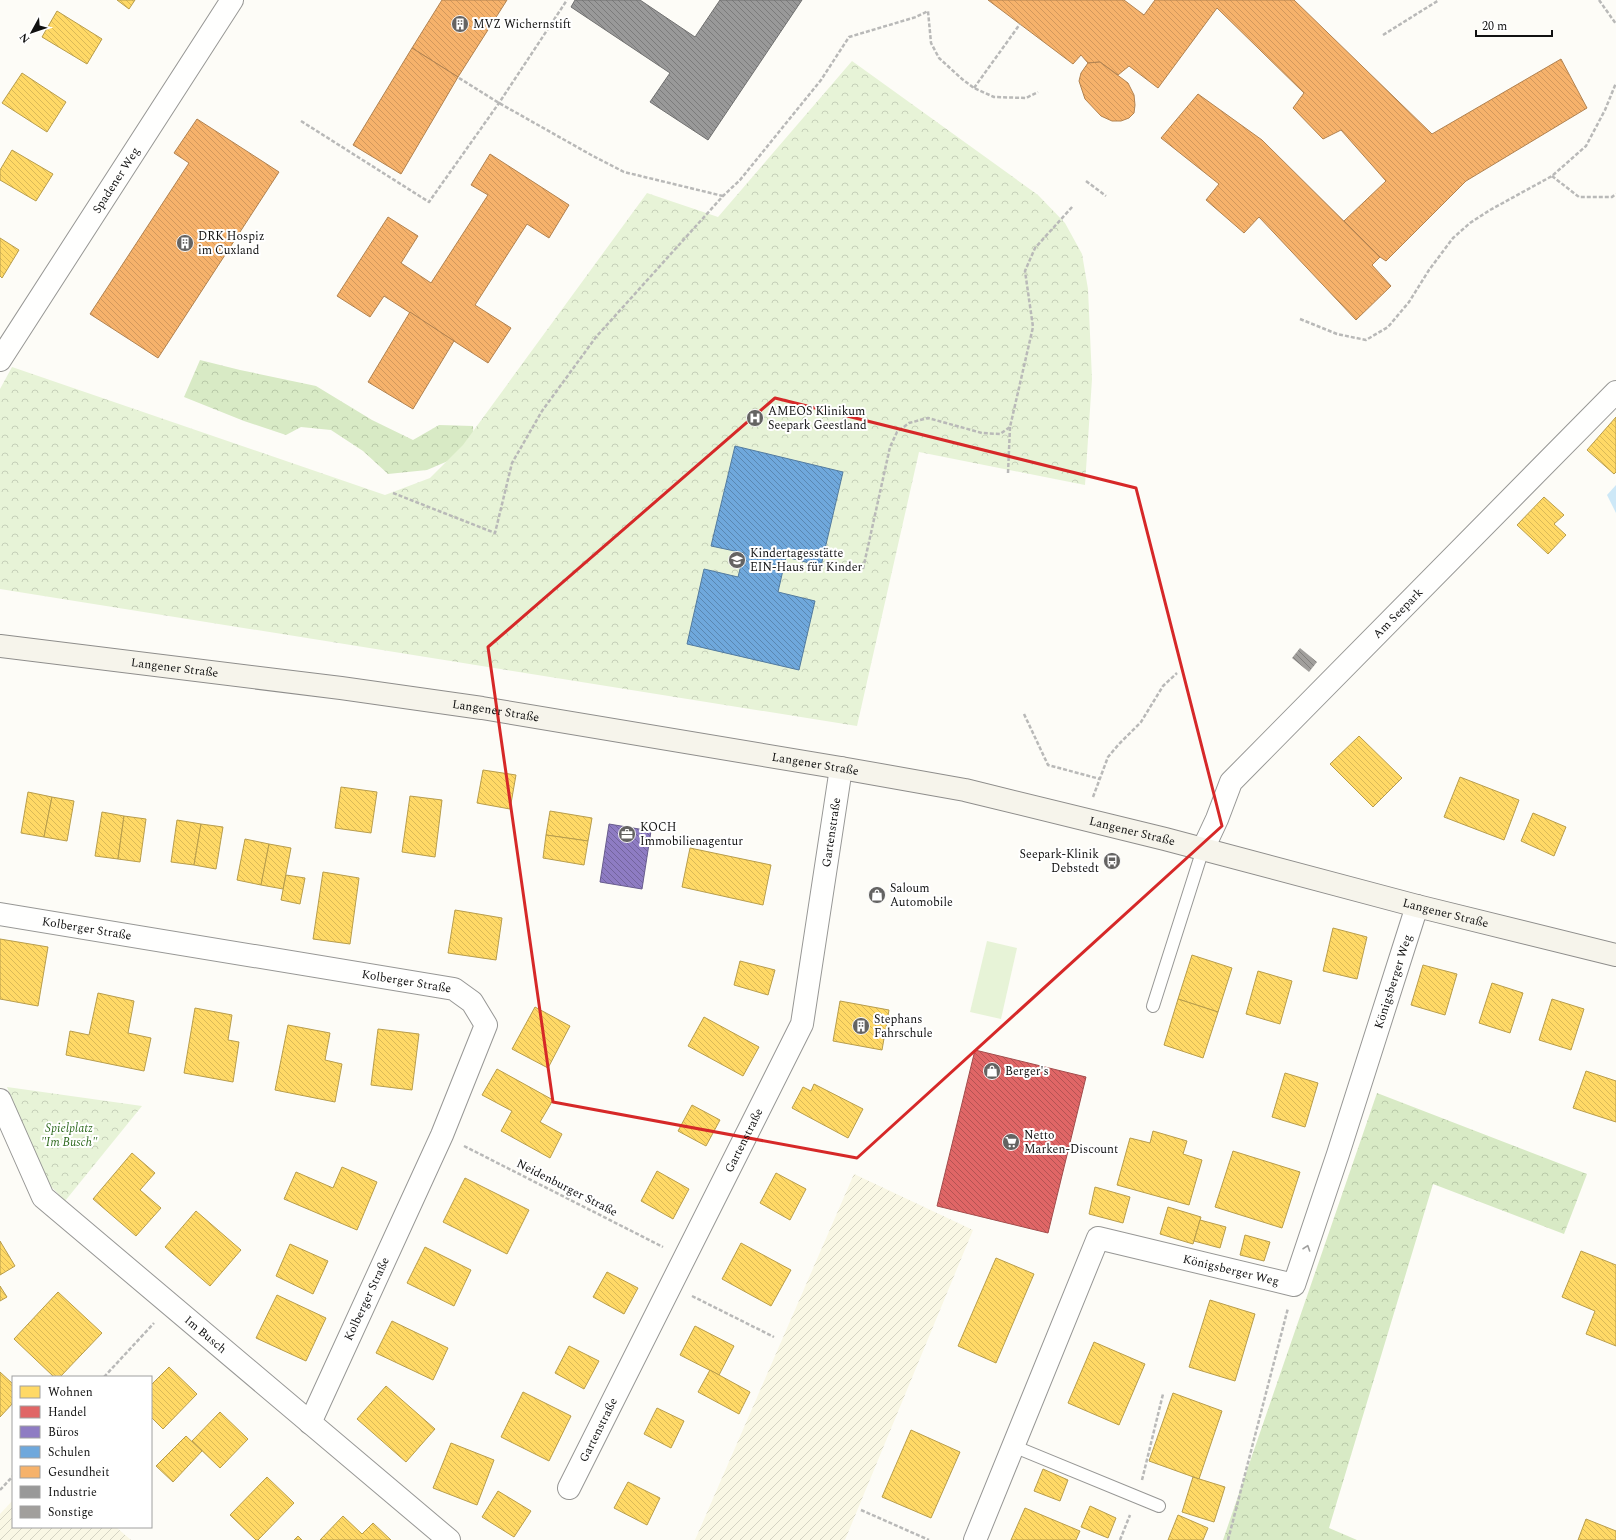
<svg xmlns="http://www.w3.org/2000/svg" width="1616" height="1540" font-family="Spectral,serif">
  <defs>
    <pattern id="farmland-furrows" width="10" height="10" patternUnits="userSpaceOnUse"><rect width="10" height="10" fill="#f9f7e4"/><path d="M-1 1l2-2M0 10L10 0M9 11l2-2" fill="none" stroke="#d4d3c3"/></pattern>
    <pattern id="forest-crowns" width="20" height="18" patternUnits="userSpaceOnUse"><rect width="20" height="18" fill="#d8eac5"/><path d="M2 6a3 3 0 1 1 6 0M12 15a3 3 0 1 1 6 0" fill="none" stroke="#b8c8a8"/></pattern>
    <pattern id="park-crowns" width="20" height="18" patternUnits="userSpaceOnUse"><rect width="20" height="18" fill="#e7f3d7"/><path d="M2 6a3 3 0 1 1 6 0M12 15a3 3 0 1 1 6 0" fill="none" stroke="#c5cfb8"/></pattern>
    <pattern id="homes-back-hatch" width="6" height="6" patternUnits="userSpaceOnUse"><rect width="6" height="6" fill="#ffd966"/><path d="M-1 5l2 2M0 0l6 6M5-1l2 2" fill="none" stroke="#dab957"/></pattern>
    <pattern id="shops-back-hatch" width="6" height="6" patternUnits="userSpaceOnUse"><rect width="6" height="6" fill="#e06666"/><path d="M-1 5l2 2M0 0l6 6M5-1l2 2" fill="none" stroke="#b45353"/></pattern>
    <pattern id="offices-back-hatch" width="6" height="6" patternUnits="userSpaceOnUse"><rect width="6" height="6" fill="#8e7cc3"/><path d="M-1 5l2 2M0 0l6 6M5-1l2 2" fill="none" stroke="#73649d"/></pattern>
    <pattern id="schools-back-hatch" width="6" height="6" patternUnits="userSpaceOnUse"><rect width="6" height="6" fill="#6fa8dc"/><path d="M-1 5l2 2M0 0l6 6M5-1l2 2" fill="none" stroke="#5a87b1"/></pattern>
    <pattern id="health-back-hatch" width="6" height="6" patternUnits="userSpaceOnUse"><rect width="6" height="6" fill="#f6b26b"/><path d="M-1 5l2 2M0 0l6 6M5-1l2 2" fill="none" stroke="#d2985c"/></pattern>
    <pattern id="industry-back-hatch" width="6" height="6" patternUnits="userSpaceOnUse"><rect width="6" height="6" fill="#999"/><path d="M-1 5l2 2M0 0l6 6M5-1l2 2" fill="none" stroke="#7b7b7b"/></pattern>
    <pattern id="building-back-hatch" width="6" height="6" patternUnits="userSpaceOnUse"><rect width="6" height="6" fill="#a19f9c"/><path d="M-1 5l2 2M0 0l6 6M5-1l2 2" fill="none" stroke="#82807e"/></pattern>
  </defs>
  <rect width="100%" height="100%" fill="#fdfcf7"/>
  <g fill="url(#farmland-furrows)">
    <polygon points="854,1174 973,1230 845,1540 695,1540"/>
    <polygon points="13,1500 13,1527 116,1527 131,1540 0,1540 0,1514"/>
  </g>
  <polygon fill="#e7f3d7" points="987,941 1017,948 1001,1019 970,1012"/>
  <g fill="url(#forest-crowns)">
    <polygon points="200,360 240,370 316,386 372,420 413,440 439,425 473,426 474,447 448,461 427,470 388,474 363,451 331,430 301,427 286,435 244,421 184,397"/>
    <polygon points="1377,1093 1587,1174 1564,1234 1433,1184 1329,1528 1357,1540 1223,1540"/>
  </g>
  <g fill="url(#park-crowns)">
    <polygon points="852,61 1038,195 1065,223 1082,254 1088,289 1092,379 1085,485 919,452 857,726 0,589 0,389 12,367 385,495 430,478 463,445 647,193 718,217"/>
    <polygon points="7,1087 142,1106 65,1201 44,1179"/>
  </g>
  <polygon fill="#cde8f7" points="1616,485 1616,513 1607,495"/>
  <g fill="url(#homes-back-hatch)" stroke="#b89d4c">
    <polygon points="117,0 135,0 129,9"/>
    <polygon points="57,11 102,39 87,64 42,37"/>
    <polygon points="22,73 66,102 47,132 2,103"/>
    <polygon points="12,150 53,174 36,201 0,180 0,170"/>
    <polygon points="0,238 19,250 2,278 0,276"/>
    <polygon points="1616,417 1616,472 1614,474 1587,450"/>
    <polygon points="1544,497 1564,515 1554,524 1566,535 1548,554 1517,525"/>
    <polygon points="1359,736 1402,778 1373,807 1330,764"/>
    <polygon points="483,770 516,775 510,809 477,803"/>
    <polygon points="1460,777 1519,800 1504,840 1444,817"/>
    <polygon points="341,787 377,792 371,833 335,828"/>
    <polygon points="28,792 52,797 44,837 21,833"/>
    <polygon points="410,796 442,800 435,857 402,852"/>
    <polygon points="52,797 74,801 67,841 44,837"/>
    <polygon points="550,811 592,818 588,841 546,835"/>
    <polygon points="102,812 124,816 118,859 95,856"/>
    <polygon points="1533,813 1566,827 1554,856 1521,841"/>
    <polygon points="124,816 146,819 140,862 118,859"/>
    <polygon points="177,820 201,824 194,865 171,862"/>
    <polygon points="201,824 223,827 216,869 194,865"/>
    <polygon points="546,835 588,841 584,865 543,858"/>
    <polygon points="245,839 269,844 261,885 237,880"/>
    <polygon points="269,844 291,848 283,889 261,885"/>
    <polygon points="690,848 771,865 763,905 682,887"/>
    <polygon points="323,872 359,878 350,944 313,939"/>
    <polygon points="286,875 305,878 300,904 281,900"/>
    <polygon points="455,910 502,918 496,960 448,953"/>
    <polygon points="1333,928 1367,937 1357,979 1323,971"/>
    <polygon points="0,939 48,947 38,1006 0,999"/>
    <polygon points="1192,955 1232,968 1218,1012 1178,999"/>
    <polygon points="740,961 775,970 768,995 734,985"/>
    <polygon points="1423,965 1457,974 1445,1015 1411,1005"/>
    <polygon points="1258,971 1292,981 1280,1024 1246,1014"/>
    <polygon points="1492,983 1523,993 1510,1033 1479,1023"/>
    <polygon points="98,993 134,1001 128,1033 151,1038 144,1071 66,1055 70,1031 89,1035"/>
    <polygon points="1178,999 1218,1012 1203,1058 1164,1045"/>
    <polygon points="1552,999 1584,1009 1571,1050 1539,1040"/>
    <polygon points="840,1001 889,1010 882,1050 833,1041"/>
    <polygon points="535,1007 570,1026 548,1068 512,1049"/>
    <polygon points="195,1008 232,1015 228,1040 239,1042 233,1082 184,1073"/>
    <polygon points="704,1017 759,1047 743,1076 688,1046"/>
    <polygon points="288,1025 330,1033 325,1060 342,1064 335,1102 275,1090"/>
    <polygon points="378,1029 419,1034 412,1090 371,1085"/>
    <polygon points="497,1069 553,1100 540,1122 562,1134 550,1158 501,1131 512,1111 482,1095"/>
    <polygon points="1586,1071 1616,1081 1616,1122 1573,1108"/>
    <polygon points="1285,1073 1318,1083 1305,1127 1272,1117"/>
    <polygon points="814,1084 863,1109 848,1138 792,1108 803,1087 811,1091"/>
    <polygon points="692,1105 720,1120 706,1146 678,1131"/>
    <polygon points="1153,1131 1187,1141 1183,1154 1202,1160 1189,1205 1117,1185 1130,1138 1150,1143"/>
    <polygon points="1233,1151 1300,1172 1282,1228 1215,1207"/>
    <polygon points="132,1153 155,1173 140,1190 161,1208 136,1236 93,1199"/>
    <polygon points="342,1167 377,1182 357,1230 284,1199 296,1172 333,1188"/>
    <polygon points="657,1171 689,1189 673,1219 641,1201"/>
    <polygon points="776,1173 806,1189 790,1220 760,1203"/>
    <polygon points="465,1178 529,1210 507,1254 443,1222"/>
    <polygon points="1095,1187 1130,1197 1123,1223 1089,1214"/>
    <polygon points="1168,1207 1201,1217 1193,1244 1160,1234"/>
    <polygon points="196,1211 241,1250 210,1286 165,1247"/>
    <polygon points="1200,1220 1226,1227 1220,1248 1194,1241"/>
    <polygon points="1245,1235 1270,1242 1264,1261 1240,1255"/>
    <polygon points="0,1241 15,1266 0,1275"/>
    <polygon points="741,1243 791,1270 771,1306 722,1279"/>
    <polygon points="290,1244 328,1261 313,1294 276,1276"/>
    <polygon points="425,1247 471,1270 454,1306 407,1283"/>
    <polygon points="1581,1251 1616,1265 1616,1346 1586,1334 1595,1311 1562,1297"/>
    <polygon points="996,1258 1034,1274 996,1363 958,1346"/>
    <polygon points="607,1272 638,1288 624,1314 593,1297"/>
    <polygon points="0,1286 7,1297 0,1301"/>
    <polygon points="58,1292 102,1333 60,1377 54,1377 14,1339"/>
    <polygon points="277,1295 326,1318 306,1361 256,1338"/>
    <polygon points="1210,1300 1255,1314 1235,1381 1189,1367"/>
    <polygon points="392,1321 448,1348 433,1380 376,1353"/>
    <polygon points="695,1326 734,1346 719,1375 680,1355"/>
    <polygon points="1094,1342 1145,1364 1119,1425 1068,1403"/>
    <polygon points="569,1346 599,1361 584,1389 555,1373"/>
    <polygon points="169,1367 197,1394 163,1429 151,1417 151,1385"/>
    <polygon points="710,1370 750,1392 739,1414 698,1392"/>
    <polygon points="0,1372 13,1384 13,1403 0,1417"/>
    <polygon points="386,1386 435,1429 406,1462 357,1419"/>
    <polygon points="523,1392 571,1416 549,1461 501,1437"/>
    <polygon points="1173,1393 1222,1411 1199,1479 1149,1461"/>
    <polygon points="657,1408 684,1421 671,1448 644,1434"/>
    <polygon points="220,1412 248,1439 220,1468 192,1441"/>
    <polygon points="911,1430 960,1452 931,1518 882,1497"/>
    <polygon points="186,1436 202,1451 173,1482 156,1466"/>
    <polygon points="451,1443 494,1460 477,1505 433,1488"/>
    <polygon points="1043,1469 1068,1480 1060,1501 1034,1491"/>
    <polygon points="267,1477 294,1503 258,1540 256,1540 230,1515"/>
    <polygon points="1193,1477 1225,1487 1214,1522 1182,1512"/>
    <polygon points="628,1482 660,1498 647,1525 614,1508"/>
    <polygon points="498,1491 531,1511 514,1537 482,1517"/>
    <polygon points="1090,1506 1116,1518 1108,1538 1081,1527"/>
    <polygon points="1025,1508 1080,1531 1076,1540 1011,1540"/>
    <polygon points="1178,1515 1208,1528 1203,1540 1168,1540"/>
    <polygon points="343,1516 362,1534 373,1523 391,1540 320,1540"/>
    <polygon points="1586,1519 1616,1531 1616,1540 1578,1540"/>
    <polygon points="298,1536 302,1540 294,1540"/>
  </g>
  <polygon fill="url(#shops-back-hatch)" stroke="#a24c4c" points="975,1050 1086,1077 1048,1233 937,1206"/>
  <polygon fill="url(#offices-back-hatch)" stroke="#685c8e" points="609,824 651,831 642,889 600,882"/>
  <polygon fill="url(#schools-back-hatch)" stroke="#537b9f" points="735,446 843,472 821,566 786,557 778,592 815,601 799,670 687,644 704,569 738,577 744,553 711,546"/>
  <g fill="url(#health-back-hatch)" stroke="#b18250">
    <polygon points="442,0 507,0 458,77 412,48"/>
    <polygon points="988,0 1124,0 1144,15 1155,0 1294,0 1432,134 1561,59 1587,108 1466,181 1386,261 1380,257 1344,221 1386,181 1341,130 1323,139 1293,108 1304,93 1217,8 1158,88 1129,66 1118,75 1100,62 1088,63 1081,55 1073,64"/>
    <polygon points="412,48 458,77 401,174 353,145"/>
    <polygon points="1100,62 1128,83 1134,95 1135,105 1134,113 1129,118 1121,121 1112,121 1101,116 1085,99 1079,81 1081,73 1088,63"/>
    <polygon points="1198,94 1262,140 1380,257 1372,265 1391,286 1356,320 1259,217 1244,233 1206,200 1219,184 1161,138"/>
    <polygon points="197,119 279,172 158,358 90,314 189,163 174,153"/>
    <polygon points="490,154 569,205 549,238 527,224 475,305 511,328 488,363 384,296 370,317 337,296 388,217 418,236 401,263 431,283 488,195 471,185"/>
    <polygon points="410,312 454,341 413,409 368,382"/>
  </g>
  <polygon fill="url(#industry-back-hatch)" stroke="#707070" points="575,0 640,0 695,37 720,0 802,0 708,140 650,102 670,73 571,7"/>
  <polygon fill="url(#building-back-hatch)" points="1300,648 1317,662 1309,672 1292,658"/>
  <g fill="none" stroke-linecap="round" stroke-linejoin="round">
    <g stroke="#979795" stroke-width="14">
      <g id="service">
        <polyline points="1153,1006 1203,849"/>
        <polyline points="1013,1446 1159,1506"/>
      </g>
    </g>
    <g stroke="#979795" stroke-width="24">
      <g id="minor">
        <path id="s1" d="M0 360 232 0"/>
        <path id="s2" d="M1203 849 1217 819 1231 782 1616 392"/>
        <path id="s3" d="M0 914 454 989 472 1002 486 1025 442 1135 310 1423"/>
        <path id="s4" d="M0 1100 43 1197 449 1540"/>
        <path id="s5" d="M569 1488 802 1024 841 768"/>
        <path id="s6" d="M975 1540 1098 1238 1294 1285 1338 1154 1417 906"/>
      </g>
    </g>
    <g stroke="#8e8d8b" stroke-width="24">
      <g id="secondary">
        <path id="s7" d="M0 646 341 688 482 708 841 768 965 790 1165 839 1417 906 1616 955"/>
      </g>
    </g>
    <g stroke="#b9b9b8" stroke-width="2.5" stroke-dasharray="4 2" stroke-linecap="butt">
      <polyline points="1599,0 1616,24"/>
      <polyline points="1383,35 1439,0"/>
      <polyline points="459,78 499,103 593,156 624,172 723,196"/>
      <polyline points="974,88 1020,24"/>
      <polyline points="301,121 429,202 499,103 567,0"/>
      <polyline points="1552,176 1579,197 1612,197 1616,194"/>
      <polyline points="1086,181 1106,196"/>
      <polyline points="1300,319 1337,334 1366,340 1388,327 1409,302 1429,270 1453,238 1470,223 1490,210 1552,176 1586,146 1605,110 1616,83"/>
      <polyline points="1008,473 1010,427"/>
      <polyline points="393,493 495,533 512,463 542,411 596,337 723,196 740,180 821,80 849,37 916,17 928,11 931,43 939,58 962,79 974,88 994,97 1026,98 1038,92"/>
      <polyline points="863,569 890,447 897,432 909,423 928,418 982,433 1000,434 1010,427 1033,327 1025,271 1035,248 1073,206"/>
      <polyline points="1024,714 1048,765 1100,779"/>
      <polyline points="1093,797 1108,757 1119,744 1141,722 1163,686 1177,673"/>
      <polyline points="464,1146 663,1247"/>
      <polyline points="692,1296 774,1337"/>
      <polyline points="104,1377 154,1323"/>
      <polyline points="1142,1480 1163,1394"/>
      <polyline points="0,1490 13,1476"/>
      <polyline points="861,1510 929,1540"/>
      <polyline points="1120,1540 1130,1515"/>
      <polyline points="1228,1540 1288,1308"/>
    </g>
    <use href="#service" stroke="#fffffe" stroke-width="12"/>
    <use href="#minor" stroke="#fffffe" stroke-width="22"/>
    <use href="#secondary" stroke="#f6f4eb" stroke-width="22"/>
  </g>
  <defs><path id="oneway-chevron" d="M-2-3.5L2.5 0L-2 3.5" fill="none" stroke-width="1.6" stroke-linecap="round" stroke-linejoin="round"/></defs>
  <use stroke="#a0a09f" href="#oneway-chevron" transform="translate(1307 1248) rotate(-71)"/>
  <path fill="none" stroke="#d62828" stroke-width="3" stroke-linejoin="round" d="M775 398 1136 488 1222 826 857 1158 553 1102 488 647Z"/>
  <defs>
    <g id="building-disc" transform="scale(0.9)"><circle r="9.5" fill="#646362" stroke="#fff"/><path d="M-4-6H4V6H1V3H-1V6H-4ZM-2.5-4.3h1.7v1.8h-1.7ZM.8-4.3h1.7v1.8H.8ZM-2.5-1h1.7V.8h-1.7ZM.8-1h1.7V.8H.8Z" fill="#fff"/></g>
    <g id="hospital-disc" transform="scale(0.9)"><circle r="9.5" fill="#646362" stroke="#fff"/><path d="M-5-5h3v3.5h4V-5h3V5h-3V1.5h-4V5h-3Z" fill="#fff"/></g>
    <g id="school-disc" transform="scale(0.9)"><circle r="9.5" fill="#646362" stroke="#fff"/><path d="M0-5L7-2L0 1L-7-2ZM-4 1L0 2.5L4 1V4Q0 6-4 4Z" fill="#fff"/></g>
    <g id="office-disc" transform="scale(0.9)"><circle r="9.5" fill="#646362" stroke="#fff"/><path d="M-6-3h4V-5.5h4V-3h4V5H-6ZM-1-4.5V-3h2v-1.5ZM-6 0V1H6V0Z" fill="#fff"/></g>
    <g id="bus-disc" transform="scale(0.9)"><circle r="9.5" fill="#646362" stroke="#fff"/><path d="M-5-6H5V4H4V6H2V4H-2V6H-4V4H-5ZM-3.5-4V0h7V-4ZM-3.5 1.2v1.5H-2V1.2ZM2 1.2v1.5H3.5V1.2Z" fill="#fff"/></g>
    <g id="shop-disc" transform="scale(0.9)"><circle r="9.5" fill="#646362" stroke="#fff"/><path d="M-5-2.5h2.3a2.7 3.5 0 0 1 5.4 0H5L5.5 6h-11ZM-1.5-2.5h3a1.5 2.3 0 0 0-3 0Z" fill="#fff"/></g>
    <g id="supermarket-disc" transform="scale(0.9)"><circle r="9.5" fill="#646362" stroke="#fff"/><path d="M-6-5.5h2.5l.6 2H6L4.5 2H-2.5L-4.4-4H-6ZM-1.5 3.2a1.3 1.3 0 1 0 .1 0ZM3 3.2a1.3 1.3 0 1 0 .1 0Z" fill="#fff"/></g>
  </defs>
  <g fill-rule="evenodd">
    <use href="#building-disc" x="460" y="24"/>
    <use href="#building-disc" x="185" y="243"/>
    <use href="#hospital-disc" x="755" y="418"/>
    <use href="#school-disc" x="737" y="560"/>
    <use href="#office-disc" x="627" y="834"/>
    <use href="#bus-disc" x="1112" y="861"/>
    <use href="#shop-disc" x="877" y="895"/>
    <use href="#building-disc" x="861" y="1026"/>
    <use href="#shop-disc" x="992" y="1071"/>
    <use href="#supermarket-disc" x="1011" y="1142"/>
  </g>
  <g text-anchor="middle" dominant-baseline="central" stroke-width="4" stroke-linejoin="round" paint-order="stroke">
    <g font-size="12" fill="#111" stroke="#fff" text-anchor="start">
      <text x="473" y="24">MVZ Wichernstift</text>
      <text x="198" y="236">DRK Hospiz<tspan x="198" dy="14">im Cuxland</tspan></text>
      <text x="768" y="411">AMEOS Klinikum<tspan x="768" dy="14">Seepark Geestland</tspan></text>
      <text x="750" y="553">Kindertagesstätte<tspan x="750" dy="14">EIN-Haus für Kinder</tspan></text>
      <text x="640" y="827">KOCH<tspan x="640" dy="14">Immobilienagentur</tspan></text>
      <text x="1099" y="854" text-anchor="end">Seepark-Klinik<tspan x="1099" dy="14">Debstedt</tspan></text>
      <text x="890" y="888">Saloum<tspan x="890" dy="14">Automobile</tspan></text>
      <text x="874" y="1019">Stephans<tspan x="874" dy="14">Fahrschule</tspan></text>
      <text x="1005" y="1071">Berger's</text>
      <text x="1024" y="1135">Netto<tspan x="1024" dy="14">Marken-Discount</tspan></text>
    </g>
    <g font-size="12" fill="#111" stroke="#fff">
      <text stroke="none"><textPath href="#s1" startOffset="214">Spadener Weg</textPath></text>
      <text stroke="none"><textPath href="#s2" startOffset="310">Am Seepark</textPath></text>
      <text stroke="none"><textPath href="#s7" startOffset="176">Langener Straße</textPath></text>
      <text stroke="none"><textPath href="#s7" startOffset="500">Langener Straße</textPath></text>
      <text stroke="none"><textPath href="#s7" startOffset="824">Langener Straße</textPath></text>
      <text stroke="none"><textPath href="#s7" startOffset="1148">Langener Straße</textPath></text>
      <text stroke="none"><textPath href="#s5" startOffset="713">Gartenstraße</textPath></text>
      <text stroke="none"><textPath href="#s7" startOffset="1472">Langener Straße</textPath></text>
      <text stroke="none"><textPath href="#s3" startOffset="88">Kolberger Straße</textPath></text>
      <text stroke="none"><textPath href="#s3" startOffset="412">Kolberger Straße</textPath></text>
      <text stroke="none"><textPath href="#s6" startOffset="847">Königsberger Weg</textPath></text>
      <text stroke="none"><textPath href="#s5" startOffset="389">Gartenstraße</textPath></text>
      <text transform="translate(567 1188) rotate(27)">Neidenburger Straße</text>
      <text stroke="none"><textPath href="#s6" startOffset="463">Königsberger Weg</textPath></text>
      <text transform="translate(367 1299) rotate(-65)">Kolberger Straße</text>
      <text stroke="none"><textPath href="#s4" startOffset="319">Im Busch</textPath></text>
      <text stroke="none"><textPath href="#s5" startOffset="65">Gartenstraße</textPath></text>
    </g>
    <g font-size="12" font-style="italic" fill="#2f6b1f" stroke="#fff">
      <text x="69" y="1128">Spielplatz<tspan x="69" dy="14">"Im Busch"</tspan></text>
    </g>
  </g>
  <rect x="12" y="1376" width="140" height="152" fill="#ffffff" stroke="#a0a0a0"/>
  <rect x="20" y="1386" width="20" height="12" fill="#ffd966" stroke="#a0a0a0"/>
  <text x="48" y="1396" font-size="12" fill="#111111">Wohnen</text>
  <rect x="20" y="1406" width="20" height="12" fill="#e06666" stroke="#a0a0a0"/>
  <text x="48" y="1416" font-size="12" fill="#111111">Handel</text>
  <rect x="20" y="1426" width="20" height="12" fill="#8e7cc3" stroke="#a0a0a0"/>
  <text x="48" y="1436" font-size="12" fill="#111111">Büros</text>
  <rect x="20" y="1446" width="20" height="12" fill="#6fa8dc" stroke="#a0a0a0"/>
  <text x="48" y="1456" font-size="12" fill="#111111">Schulen</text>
  <rect x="20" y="1466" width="20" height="12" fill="#f6b26b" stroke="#a0a0a0"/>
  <text x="48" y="1476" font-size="12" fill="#111111">Gesundheit</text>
  <rect x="20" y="1486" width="20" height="12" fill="#999999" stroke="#a0a0a0"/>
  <text x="48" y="1496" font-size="12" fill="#111111">Industrie</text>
  <rect x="20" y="1506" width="20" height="12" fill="#a19f9c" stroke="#a0a0a0"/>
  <text x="48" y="1516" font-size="12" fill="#111111">Sonstige</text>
  <g transform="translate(32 32) rotate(230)" stroke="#ffffff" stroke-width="3" paint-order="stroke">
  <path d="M0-3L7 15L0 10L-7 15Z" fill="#111111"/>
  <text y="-6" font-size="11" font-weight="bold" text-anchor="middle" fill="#111111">N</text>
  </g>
  <path d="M1476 30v6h76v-6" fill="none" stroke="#111111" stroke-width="2"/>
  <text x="1482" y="30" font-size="12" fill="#111111" stroke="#ffffff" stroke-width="3" paint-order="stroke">20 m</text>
</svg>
